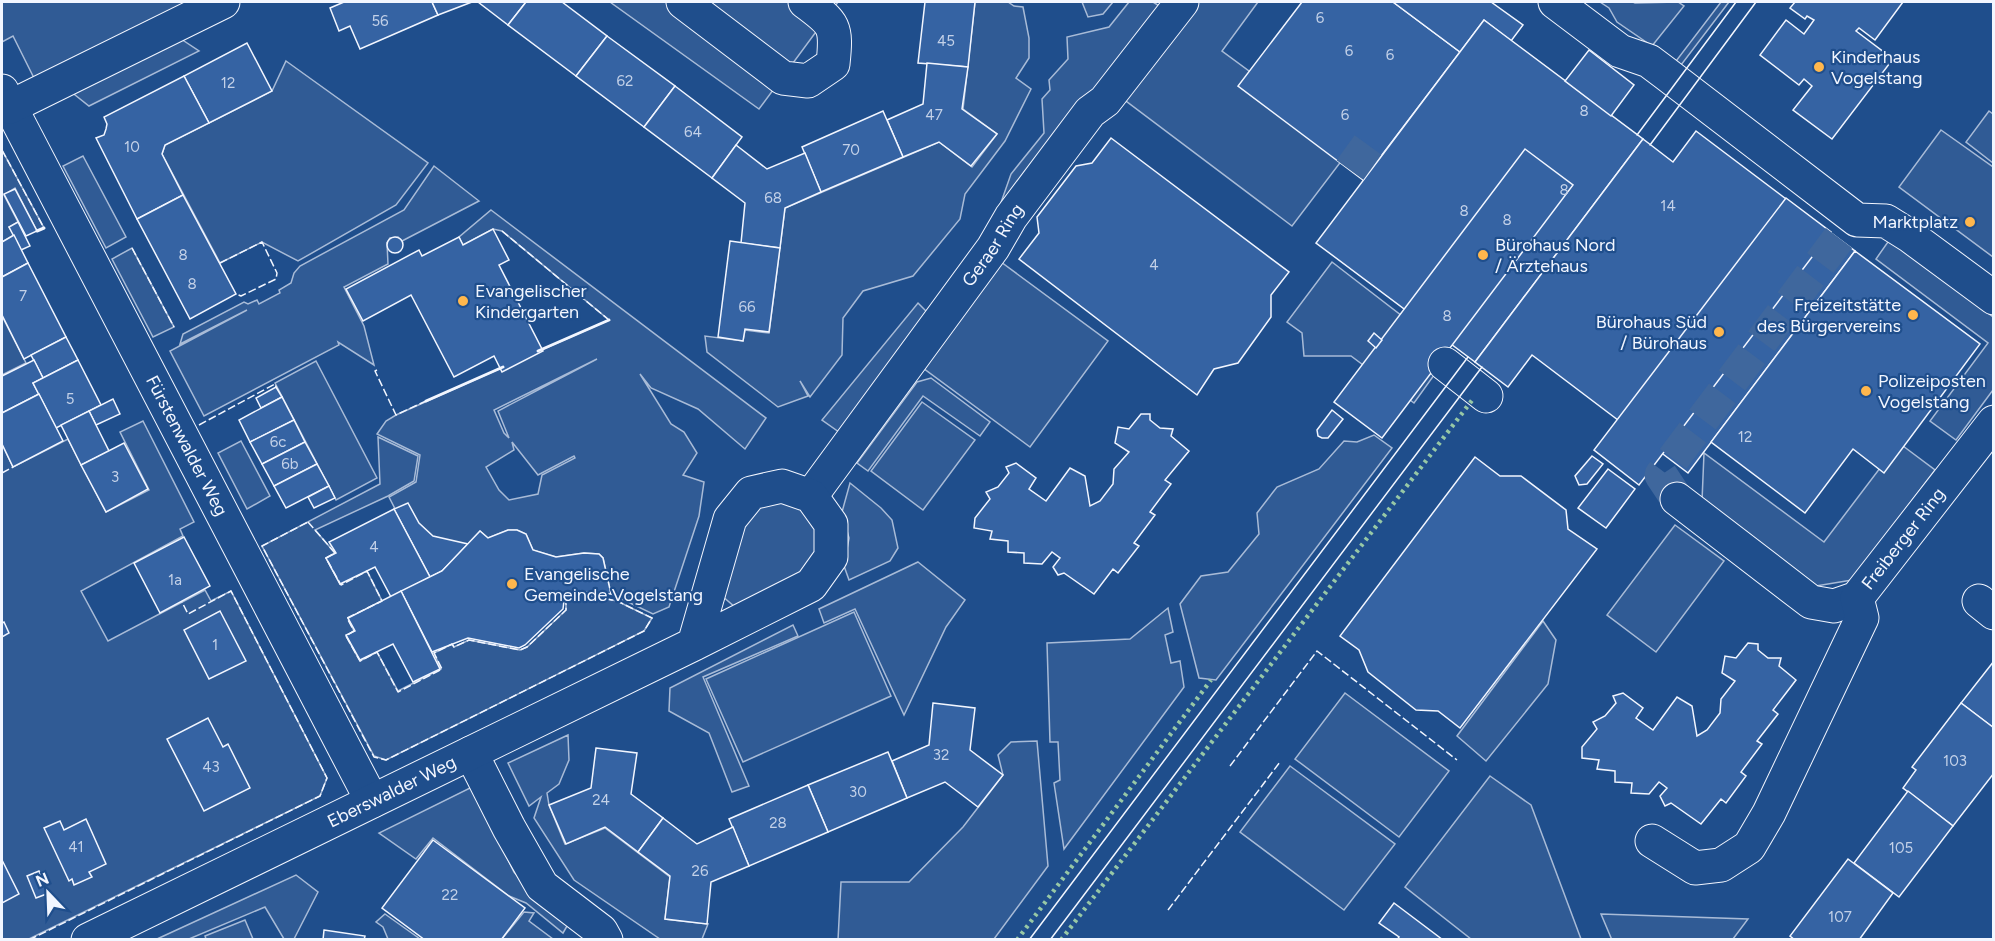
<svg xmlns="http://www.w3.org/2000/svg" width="1995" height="941" font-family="Figtree,sans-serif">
  <rect width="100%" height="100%" fill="#1f4e8c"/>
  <g fill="#305b95" stroke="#a8bbd7" stroke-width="1.5" fill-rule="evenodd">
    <polygon points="2,2 198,2 36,82 13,36 2,42"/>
    <polygon points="610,2 838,2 759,109"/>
    <polygon points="975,2 1008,2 1014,6 1023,7 1029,38 1029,58 1016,78 1031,89 1005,141 965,194 960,219 913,276 863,291 843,318 842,355 810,397 800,381 808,396 778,407 707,352 705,336 743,341 745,330 769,333 785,208 939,142 972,167 997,134 963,109"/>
    <polygon points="1082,2 1113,2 1103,14 1088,17"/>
    <polygon points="1129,2 1153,2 1161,7 991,231 1011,174 1044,133 1042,99 1050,90 1049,80 1068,59 1067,37 1109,27"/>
    <polygon points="1195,2 1258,2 1222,51 1352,147 1292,226 1122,98"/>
    <polygon points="1600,2 1633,2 1635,3 1678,2 1684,6 1652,46 1617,22 1609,8"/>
    <polygon points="1721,2 1729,2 1678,69 1673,65"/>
    <polygon points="178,37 199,51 89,106 70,91"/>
    <polygon points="286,61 428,163 396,205 298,261 262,242 220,263 162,154 165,145 272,91"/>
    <polygon points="1989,111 1993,114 1993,163 1966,142"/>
    <polygon points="1941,130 1993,167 1993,257 1899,187"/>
    <polygon points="2,150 44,228 37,231 15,188 4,195 18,222 9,227 14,235 2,242"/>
    <polygon points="83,156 126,237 106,248 63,166"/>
    <polygon points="434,166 479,201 402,241 398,237 390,238 387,243 388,264 344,287 364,326 374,365 338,342 339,345 204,416 170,351 247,310 180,344 183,334 244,302 248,304 257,300 259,304 280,293 279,290 291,283 294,273 300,266 404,210"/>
    <path d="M491 210 766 418 745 449 698 409 651 388 640 374 671 424 684 432 697 453 683 475 704 482 699 516 669 607 653 614 611 594 603 558 599 554 584 553 556 557 533 550 526 534 517 530H508L488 538 480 531 455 558 430 577 389 497 416 482 420 455 377 434 386 421 396 415 609 320 502 231 493 229 463 245 459 237ZM597 359 498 411 509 438 504 433 494 410ZM512 442 538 475 574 456 575 458 542 475 538 494 509 500 499 490 486 467 514 450Z"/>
    <polygon points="1890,239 1993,317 1993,390 1956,440 1930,421 1988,343 1876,259"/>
    <polygon points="132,248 174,327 153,337 112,259"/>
    <polygon points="1001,262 1108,341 1030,447 923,368"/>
    <polygon points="1332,262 1450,353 1414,403 1351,356 1304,356 1302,333 1287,322"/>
    <polygon points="918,303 927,312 839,432 822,420"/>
    <polygon points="2,316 26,363 2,375"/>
    <polygon points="316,361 377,478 336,500 275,383"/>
    <polygon points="931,378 990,422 980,436 923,396 868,471 857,463 917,382"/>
    <polygon points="922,402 975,440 923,510 871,471"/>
    <polygon points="143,421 194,522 180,529 183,536 81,591 108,641 205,590 211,601 231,591 327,778 320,796 29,939 2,939 2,444 13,467 68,439 106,512 149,490 120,432"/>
    <polygon points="1374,435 1392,448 1216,680 1199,678 1180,604 1201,576 1228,572 1259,534 1257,513 1277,487 1319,469 1344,441 1357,442"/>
    <polygon points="378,437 418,456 414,481 388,496 315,530 335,553 326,558 340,584 367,571 382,601 348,618 354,631 346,636 360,661 377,652 398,691 441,669 434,653 452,644 454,647 469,640 520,650 527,647 566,610 566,602 582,594 617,601 652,618 644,631 386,760 374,756 262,546 380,484"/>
    <polygon points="241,441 270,496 247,509 218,453"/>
    <polygon points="1899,443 1935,470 1852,580 1816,586 1702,501 1704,453 1824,542"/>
    <polygon points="850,483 881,508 892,520 898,548 890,561 849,580 844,566 849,538 842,512"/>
    <polygon points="779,499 803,506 818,523 819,551 803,573 735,607 721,595 743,524 757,505"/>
    <polygon points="1675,525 1724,561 1656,652 1607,615"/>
    <polygon points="918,562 965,600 946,627 904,715 855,609 824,623 819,609"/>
    <polygon points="1168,608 1173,632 1165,635 1171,663 1180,661 1184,687 1064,849 1054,783 1060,780 1058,742 1050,742 1047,643 1130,639"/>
    <polygon points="854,612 891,696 743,762 706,679"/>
    <polygon points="1543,621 1556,640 1548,684 1486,761 1457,736"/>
    <polygon points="793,625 798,636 703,677 749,786 732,792 709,733 669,711 670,688"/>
    <polygon points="1345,693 1449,771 1399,837 1295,759"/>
    <polygon points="568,735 569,760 559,784 547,793 549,805 565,844 605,828 670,877 665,919 708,924 702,939 660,939 574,880 534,818 541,797 529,806 508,763"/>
    <polygon points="1037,741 1048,866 994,939 838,940 841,882 909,882 963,827 1003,775 998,755 1011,742"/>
    <polygon points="1290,766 1395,844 1344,910 1240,832"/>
    <polygon points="1490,776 1531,805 1581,939 1471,939 1405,887"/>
    <polygon points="472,787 514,872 536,897 570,921 563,933 526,903 509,896 433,838 416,859 379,833"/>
    <polygon points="296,875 318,892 294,939 284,939 265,907 189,939 157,939"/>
    <polygon points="524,912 534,913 529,921 553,939 501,940"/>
    <polygon points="385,914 420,939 388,939 383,927 376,922"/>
    <polygon points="1601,914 1748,919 1733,939 1612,940"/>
    <polygon points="245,920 253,939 206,939 205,936"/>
  </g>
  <g fill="#3563a3" stroke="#f2f6ff" stroke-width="1.5">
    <polygon points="344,2 432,2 438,15 360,49 350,26 339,31 330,8"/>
    <polygon points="432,2 472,2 438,15"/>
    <polygon points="478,2 526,2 508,25"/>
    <polygon points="526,2 562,2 607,36 576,76 508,25"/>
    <polygon points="925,2 975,2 968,67 918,63"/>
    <polygon points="1302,2 1393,2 1460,52 1363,180 1238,86"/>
    <polygon points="1393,2 1491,2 1523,25 1511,41 1484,20 1460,52"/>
    <polygon points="1795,2 1903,2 1875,40 1859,28 1856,31 1893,59 1832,139 1793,110 1812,86 1804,79 1799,85 1760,55 1786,20 1804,34 1814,20 1807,16 1805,19 1790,8"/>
    <polygon points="1484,20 1643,139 1475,362 1316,243"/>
    <polygon points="607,36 675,86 644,127 576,76"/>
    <polygon points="247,43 272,91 209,123 184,76"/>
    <polygon points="1589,50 1634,85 1611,116 1565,81"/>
    <polygon points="927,63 968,67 962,109 997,134 971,166 939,142 903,157 887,120 923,104"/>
    <polygon points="184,76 209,123 165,145 162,154 183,195 137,219 96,138 104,135 106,129 107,124 104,117"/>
    <polygon points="675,86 742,137 712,178 644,127"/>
    <polygon points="883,111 903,157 821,192 802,147"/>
    <polygon points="1696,131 1855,251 1688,473 1532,355 1508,387 1475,362 1643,139 1673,162"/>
    <polygon points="1111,138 1289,272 1271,295 1271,317 1238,363 1214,369 1197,395 1019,259 1039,233 1037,217 1076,166 1092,163"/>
    <polygon points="736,145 767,169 805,153 821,192 785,208 780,248 741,243 745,203 712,178"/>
    <polygon points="1525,149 1573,185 1382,438 1334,402"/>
    <polygon points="15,189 37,231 26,236 4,194"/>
    <polygon points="183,195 236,294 190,319 137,219"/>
    <polygon points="1786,198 1831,232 1639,485 1594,450"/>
    <polygon points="18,222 30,246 21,250 9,227"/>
    <polygon points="493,229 509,260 499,265 543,351 502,372 494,356 454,377 411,295 363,321 346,289 419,250 422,256 459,237 463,245"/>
    <polygon points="14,235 28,263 2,277 2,242"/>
    <circle cx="395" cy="245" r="8"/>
    <polygon points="730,241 780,248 769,332 745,329 743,341 718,337"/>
    <polygon points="1855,251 1980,344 1884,473 1853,449 1805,513 1711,442"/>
    <polygon points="28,263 66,337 24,359 2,315 2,277"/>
    <polygon points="1374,333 1382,340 1376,348 1368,341"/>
    <polygon points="66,337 78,360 43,378 31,355"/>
    <polygon points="34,360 43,378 33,383 39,394 2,413 2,376"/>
    <polygon points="78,360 101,405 56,428 33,383"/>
    <polygon points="276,387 282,397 261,408 256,398"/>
    <polygon points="39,394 63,441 13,467 2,444 2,413"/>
    <polygon points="282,397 294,420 250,442 239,420"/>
    <polygon points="113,399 120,414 96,425 89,411"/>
    <polygon points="1332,410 1343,419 1328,438 1322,438 1318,436 1317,430"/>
    <polygon points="89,411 109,451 81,465 61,425"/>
    <polygon points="1141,414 1150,414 1150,420 1160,428 1173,429 1171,436 1189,451 1165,480 1171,484 1150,512 1155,515 1134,543 1139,546 1118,573 1113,569 1094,594 1064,573 1058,575 1053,567 1060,558 1052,552 1042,564 1024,563 1024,553 1008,552 1008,541 990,539 992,531 974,528 975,518 990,499 986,492 998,487 1009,473 1006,467 1016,463 1036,478 1029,489 1046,501 1070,468 1085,476 1090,506 1100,501 1113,484 1114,469 1129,452 1115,443 1118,427 1129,429"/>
    <polygon points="294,420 305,442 262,464 250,442"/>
    <polygon points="305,442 317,464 274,486 262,464"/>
    <polygon points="124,443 148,489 106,512 81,465"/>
    <polygon points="1592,456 1603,464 1587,484 1579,485 1575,476"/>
    <polygon points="1475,457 1500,476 1521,476 1566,510 1568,529 1597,549 1460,728 1438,711 1416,710 1368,672 1359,650 1340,636"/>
    <polygon points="317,464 329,486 286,508 274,486"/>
    <polygon points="1608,469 1635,489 1606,528 1578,508"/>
    <polygon points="329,486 335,498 314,508 308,497"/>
    <polygon points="408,503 419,523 433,536 468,544 442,571 430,577 394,509"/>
    <polygon points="394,509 430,577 391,597 375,567 340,584 326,558 336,553 329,542"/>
    <polygon points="508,530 517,530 526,534 533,550 556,557 584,553 599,554 603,558 611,594 581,592 564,601 563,609 525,645 519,648 468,638 432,652 401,591 442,571 480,531 488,538"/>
    <polygon points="184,537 210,586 160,613 134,563"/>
    <polygon points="401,591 440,669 413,682 393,644 360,660 346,635 355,631 348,618"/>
    <polygon points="220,611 246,661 209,679 184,630"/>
    <polygon points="4,622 9,633 2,637 2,623"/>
    <polygon points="1748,643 1758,644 1758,650 1768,658 1781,658 1779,666 1796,680 1773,710 1778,714 1757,741 1762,744 1741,772 1746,776 1726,803 1721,799 1701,824 1671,803 1665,806 1660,796 1667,788 1659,782 1649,794 1631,793 1632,783 1615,782 1615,771 1597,769 1599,760 1582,758 1582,747 1597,729 1593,722 1605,716 1616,703 1613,696 1623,693 1643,708 1636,718 1653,730 1677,697 1692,706 1697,736 1707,730 1720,713 1721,699 1735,681 1722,673 1725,656 1736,658"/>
    <polygon points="1994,661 1994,728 1961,703"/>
    <polygon points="933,703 975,708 970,750 1003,775 978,807 945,782 907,798 892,761 929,745"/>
    <polygon points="1961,703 1994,728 1994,773 1953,826 1903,788 1916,770 1912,767"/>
    <polygon points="208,718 223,747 228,744 250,788 204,811 167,739"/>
    <polygon points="596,748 637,753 631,794 663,818 638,852 605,827 566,844 549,805 591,788"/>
    <polygon points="888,752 907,798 828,832 808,785"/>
    <polygon points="808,785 828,832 749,866 729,819"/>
    <polygon points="1908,791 1953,826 1899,897 1854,863"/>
    <polygon points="663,818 697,844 733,827 749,866 711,882 707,924 665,919 670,876 638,852"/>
    <polygon points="86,819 106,864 89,872 92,877 74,885 72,879 69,881 44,828 60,821 64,830"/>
    <polygon points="433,840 525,908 501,940 425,940 382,908"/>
    <polygon points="1848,859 1893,893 1859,940 1795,940 1790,936"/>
    <polygon points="2,860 19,894 2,903"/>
    <polygon points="39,871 49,893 36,898 27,876"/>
    <polygon points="1394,903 1443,940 1397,940 1399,937 1379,923"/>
    <polygon points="324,930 365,936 364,940 323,940"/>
  </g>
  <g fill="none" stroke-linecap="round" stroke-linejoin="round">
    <g stroke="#3f679d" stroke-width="33" stroke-dasharray="33 16" stroke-linecap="butt">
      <polyline points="1350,170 1368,145"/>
      <polyline points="1677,499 1661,475 1839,238"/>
    </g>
    <g stroke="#f2f6ff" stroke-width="35">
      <g id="minor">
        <path d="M683 2 783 78 808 81 833 64C837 26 835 24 805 2"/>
        <polyline points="1555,2 1620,51 1649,61 1665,73 1857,220 1886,221 1910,236 1994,298"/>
        <path id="s1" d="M2 91 372 801"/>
        <polyline points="10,107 223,2"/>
        <polyline points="1445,364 1486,396"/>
        <path id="s2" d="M811 496 993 248 1011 217 1090 112 1105 101 1182 2"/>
        <path id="s3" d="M1677 499 1811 602 1834 606 1857 598 1994 422"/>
        <polyline points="1979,601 1994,613"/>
        <polyline points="471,753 509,828 542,886 601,931 606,940"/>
        <polyline points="1652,841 1695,868 1721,865 1749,847 1769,813 1862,618 1857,598"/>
        <path id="s4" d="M88 940 694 644 811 585 831 557V524L811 496 782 486 751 493 730 519 694 644"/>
      </g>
    </g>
    <use href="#minor" stroke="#1f4e8c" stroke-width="33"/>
    <g stroke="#f2f6ff" stroke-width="1.5">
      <polyline points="1637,135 1736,2"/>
      <polyline points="1650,145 1756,2"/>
      <polyline points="1029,940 1468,357"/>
      <polyline points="1050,940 1482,367"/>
    </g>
    <g stroke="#97c8a6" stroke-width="4.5" stroke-dasharray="3 4.5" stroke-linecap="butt">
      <polyline points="1017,940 1211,680"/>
      <polyline points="1061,940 1473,399"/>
    </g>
    <g stroke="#f2f6ff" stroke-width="1.5" stroke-dasharray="8 3" stroke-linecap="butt">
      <polyline points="2,150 44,228"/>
      <polyline points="502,231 609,320"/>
      <polyline points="132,248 174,327"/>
      <polyline points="220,263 262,242 277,273 276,279 241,296 236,294"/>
      <polyline points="377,370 375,371 396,415 426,401"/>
      <polyline points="199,425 275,384 276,387"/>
      <polyline points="2,473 13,467"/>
      <polygon points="308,522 335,553 326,558 341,585 367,571 382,601 347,618 354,631 346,636 360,661 377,652 398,692 442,669 434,653 452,644 454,647 469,640 520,650 527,647 566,610 566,602 582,594 617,601 652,618 644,631 386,760 374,757 262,546"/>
      <polyline points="1230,766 1317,651 1457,760"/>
      <polyline points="1168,910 1280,762"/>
      <polyline points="29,940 320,796 327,778 231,591 188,614 182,602"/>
    </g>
    <g stroke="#f2f6ff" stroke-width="3">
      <polyline points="37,231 44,228"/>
      <polyline points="538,351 609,320"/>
      <polyline points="426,401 503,367"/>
    </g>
  </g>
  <g fill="#ffb74d" stroke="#1f4e8c" stroke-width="2">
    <circle cx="1819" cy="67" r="6"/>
    <circle cx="1970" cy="222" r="6"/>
    <circle cx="1483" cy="255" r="6"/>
    <circle cx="463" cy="301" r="6"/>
    <circle cx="1913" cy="315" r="6"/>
    <circle cx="1719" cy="332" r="6"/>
    <circle cx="1866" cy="391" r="6"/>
    <circle cx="512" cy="584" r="6"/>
  </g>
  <g text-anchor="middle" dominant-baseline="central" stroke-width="4.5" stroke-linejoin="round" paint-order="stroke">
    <g font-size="15" fill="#c3d1e8">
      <text x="1320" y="18">6</text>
      <text x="380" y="21">56</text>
      <text x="946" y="41">45</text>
      <text x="1349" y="51">6</text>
      <text x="1390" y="55">6</text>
      <text x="625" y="81">62</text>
      <text x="228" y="83">12</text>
      <text x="1584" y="111">8</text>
      <text x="934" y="115">47</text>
      <text x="1345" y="115">6</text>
      <text x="693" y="132">64</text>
      <text x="132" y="147">10</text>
      <text x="851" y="150">70</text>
      <text x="1564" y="190">8</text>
      <text x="773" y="198">68</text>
      <text x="1668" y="206">14</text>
      <text x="1464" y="211">8</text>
      <text x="1507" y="220">8</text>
      <text x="183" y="255">8</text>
      <text x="1154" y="265">4</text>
      <text x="192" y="284">8</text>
      <text x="23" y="296">7</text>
      <text x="747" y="307">66</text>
      <text x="1447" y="316">8</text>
      <text x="70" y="399">5</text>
      <text x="1745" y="437">12</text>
      <text x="278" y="442">6c</text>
      <text x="290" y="464">6b</text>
      <text x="115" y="477">3</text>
      <text x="374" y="547">4</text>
      <text x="175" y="580">1a</text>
      <text x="215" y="645">1</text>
      <text x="941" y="755">32</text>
      <text x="1955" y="761">103</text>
      <text x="211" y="767">43</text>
      <text x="858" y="792">30</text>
      <text x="601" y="800">24</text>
      <text x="778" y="823">28</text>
      <text x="76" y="847">41</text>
      <text x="1901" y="848">105</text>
      <text x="700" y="871">26</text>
      <text x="450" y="895">22</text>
      <text x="1840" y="917">107</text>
    </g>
    <g font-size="18" fill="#f2f6ff" stroke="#1f4e8c" text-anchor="start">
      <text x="1831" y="57">Kinderhaus<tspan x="1831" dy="21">Vogelstang</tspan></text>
      <text x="1958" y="222" text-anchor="end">Marktplatz</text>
      <text x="1495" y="245">Bürohaus Nord<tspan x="1495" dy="21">/ Ärztehaus</tspan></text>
      <text x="475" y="291">Evangelischer<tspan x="475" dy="21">Kindergarten</tspan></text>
      <text x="1901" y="305" text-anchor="end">Freizeitstätte<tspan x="1901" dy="21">des Bürgervereins</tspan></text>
      <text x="1707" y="322" text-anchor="end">Bürohaus Süd<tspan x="1707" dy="21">/ Bürohaus</tspan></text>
      <text x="1878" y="381">Polizeiposten<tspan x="1878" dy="21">Vogelstang</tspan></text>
      <text x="524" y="574">Evangelische<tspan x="524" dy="21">Gemeinde Vogelstang</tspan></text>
    </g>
    <g font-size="18" fill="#f2f6ff" stroke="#1f4e8c">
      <text stroke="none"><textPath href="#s2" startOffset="310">Geraer Ring</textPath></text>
      <text stroke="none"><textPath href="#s1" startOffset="400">Fürstenwalder Weg</textPath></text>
      <text stroke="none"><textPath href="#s3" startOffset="292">Freiberger Ring</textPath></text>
      <text stroke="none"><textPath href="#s4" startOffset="338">Eberswalder Weg</textPath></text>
    </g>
  </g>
  <rect width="1995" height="941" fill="none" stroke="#f2f6ff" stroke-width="6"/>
  <g transform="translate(48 893) rotate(337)" stroke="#1f4e8c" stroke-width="4.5" paint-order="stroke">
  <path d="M0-4.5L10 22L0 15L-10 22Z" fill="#f2f6ff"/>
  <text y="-9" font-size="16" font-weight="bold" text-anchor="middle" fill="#f2f6ff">N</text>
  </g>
</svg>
